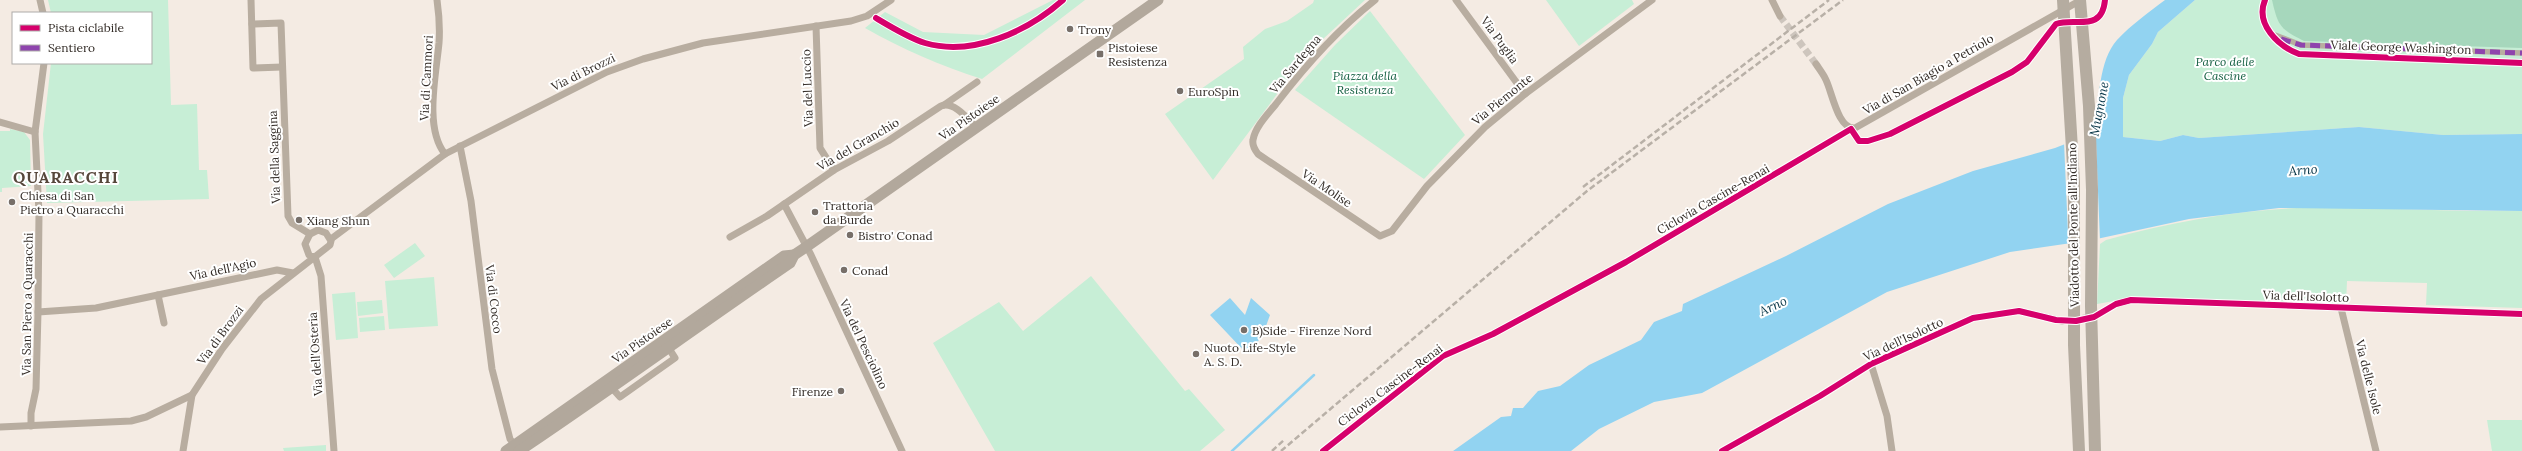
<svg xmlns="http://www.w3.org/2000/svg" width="2522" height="451" font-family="Lora,serif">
  <rect width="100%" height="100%" fill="#f4ebe3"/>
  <g fill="#c7eed6">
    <polygon points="48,0 168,0 171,105 197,104 199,170 207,170 209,199 47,203 43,134 51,63 151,63 151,13 51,13"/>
    <path d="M1053 0H1085L982 79C941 66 902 49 865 28L885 12 923 32 984 35Z"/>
    <polygon points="1314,0 1365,0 1307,54 1213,180 1165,114 1244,59 1243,47 1265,29 1287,21 1313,3"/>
    <polygon points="1546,0 1632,0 1634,4 1579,46"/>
    <polygon points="2195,0 2522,0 2522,134 2443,135 2359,127 2199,138 2183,135 2160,141 2123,137 2123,98 2129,75 2152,44 2158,32"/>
    <polygon points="1370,11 1465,135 1424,179 1295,90 1335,45"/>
    <polygon points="10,129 24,132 30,140 31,186 2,188 2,192 0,192 0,131 10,131"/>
    <path d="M2329 207 2467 211H2522V308L2426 305 2427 283 2347 281 2346 304 2131 298 2097 304 2100 244 2106 240C2183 219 2250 208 2329 207Z"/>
    <polygon points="415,243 425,256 394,278 384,265"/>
    <polygon points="1091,276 1185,391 1189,389 1225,430 1200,451 995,451 933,343 999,302 1023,331"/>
    <polygon points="434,277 438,326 389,329 385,281"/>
    <polygon points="355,292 358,338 336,340 332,294"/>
    <polygon points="382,300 383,313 358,316 357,302"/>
    <polygon points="384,316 385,330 360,332 359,318"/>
    <polygon points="2487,420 2522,420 2522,451 2492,451"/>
    <polygon points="326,445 326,451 284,451 283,448"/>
  </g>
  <path fill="#a6d7bc" d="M2272 0H2522V48L2304 41C2280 29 2278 26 2272 0Z"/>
  <g fill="#92d3f1">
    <path d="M2165 0H2195L2158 32 2152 44 2129 75 2123 98V137L2160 141 2183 135 2199 138 2359 127 2443 135 2522 134V211L2279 208 2189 219 2092 240 2010 252 1887 292 1702 393 1654 402 1599 429 1571 451H1453L1501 417 1511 416 1513 408H1523L1538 391 1560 386 1589 365 1641 340 1654 322 1682 311 1683 304 1786 256 1888 204 1973 171 2055 148 2088 135 2097 126C2098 101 2099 60 2117 40 2131 25 2149 12 2165 0Z"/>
    <polygon points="1230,298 1245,315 1251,298 1270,315 1262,337 1246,353 1210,315"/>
  </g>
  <polygon fill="#f4ebe3" points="2095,117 2100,241 2080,244 2068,234 2064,142 2087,133 2095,125"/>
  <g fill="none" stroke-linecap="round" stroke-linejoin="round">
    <polyline stroke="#92d3f1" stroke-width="2.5" points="1232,451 1314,375"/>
    <g stroke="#cdc5bd" stroke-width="7" stroke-dasharray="7 3.5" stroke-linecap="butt">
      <polyline points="1780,16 1816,64"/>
      <polyline points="2062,321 2093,317"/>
    </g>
    <g stroke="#b8ada0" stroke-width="5.5">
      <path d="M2265 0C2255 24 2278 46 2299 54L2522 63"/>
      <polyline points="2275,35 2301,45 2522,53"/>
    </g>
    <g stroke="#b8ada0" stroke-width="7">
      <polyline points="40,0 43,13"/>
      <polyline points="251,0 253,68 282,67"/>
      <path d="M437 0C439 14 440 29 439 43 436 75 424 128 445 154"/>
      <path d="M1375 0C1337 30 1305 66 1276 104 1268 114 1255 127 1253 140 1252 145 1255 150 1258 154L1380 236 1392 231 1427 186 1485 127 1525 94 1652 0"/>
      <polyline points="1456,0 1525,94"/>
      <polyline points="1772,0 1780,16"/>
      <polyline points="252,24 281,23 288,216 292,223 310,234"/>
      <polyline points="816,26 820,148 834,170"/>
      <path d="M1816 64C1820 70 1824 75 1826 80 1832 92 1838 130 1855 128L2081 0"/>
      <polyline points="944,105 977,82"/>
      <polyline points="0,122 35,132"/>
      <polyline points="460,146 471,201 492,369 510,439 516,447"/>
      <polyline points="784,204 811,255 902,451"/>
      <path d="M730 237 767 216 834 170 888 141 941 106C954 101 967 118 976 127"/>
      <polyline points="331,239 445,154 607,72 643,59 703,43 851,21 867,16 891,0"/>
      <polyline points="315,257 321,276 334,451"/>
      <polyline points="158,295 164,323"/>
      <polyline points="2341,308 2376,451"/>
      <polyline points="38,312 96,308 277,270 293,273"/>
      <polyline points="2094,317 2116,304 2131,300 2522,314"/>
      <polyline points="1871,364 1887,416 1892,451"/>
      <polyline points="611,387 620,397 675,358 668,347"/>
      <polyline points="31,426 31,413 36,389 38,312 39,213 35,132 44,63"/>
      <polyline points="0,427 131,421 146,417 192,395"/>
      <polyline points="183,451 192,395 222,349 261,299 330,245 331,241 326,233 318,230 310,234 305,244 309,255 315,257"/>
      <polyline points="1722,451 1820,396 1871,364 1973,318 2019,311 2062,321"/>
    </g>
    <g stroke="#b2a89c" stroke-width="11">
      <polyline points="506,451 784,256 794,255"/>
      <path d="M519 451C610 390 699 325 790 263L794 255 806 247 1158 0"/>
    </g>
    <g stroke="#b5aca0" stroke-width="12">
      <polyline points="2063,0 2074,182 2074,345 2079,451"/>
      <polyline points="2080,0 2089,106 2092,190 2091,306 2095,451"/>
    </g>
    <g stroke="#b8b0a7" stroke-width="2.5" stroke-dasharray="6 3" stroke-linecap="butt">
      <polyline points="1583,187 1829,0"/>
      <polyline points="1272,451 1284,440"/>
      <polyline points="1281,451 1587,191 1843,0"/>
    </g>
    <polyline stroke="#8e44ad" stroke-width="5" stroke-dasharray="10 5" stroke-linecap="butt" points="2281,39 2301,45 2522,53"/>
    <g stroke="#fff" stroke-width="8">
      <g id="cycleway">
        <path d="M2265 0C2255 24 2278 46 2299 54L2522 63"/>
        <path d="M876 18C891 27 909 38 925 43 973 57 1028 31 1063 0"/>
        <path d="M1323 451 1443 356 1493 334 1626 262 1851 129 1859 141H1868L1890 134 2012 72 2027 62 2056 24C2075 17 2102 33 2105 0"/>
        <polyline points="1722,451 1820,396 1871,364 1973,318 2019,311 2056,320 2076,321 2094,317 2116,304 2131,300 2522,314"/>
      </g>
    </g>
    <use href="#cycleway" stroke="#d6006c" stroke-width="6"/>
  </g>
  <g fill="#776f69" stroke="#fff" stroke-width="1.5">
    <circle cx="1070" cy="29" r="4"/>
    <rect x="1096" y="50" width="8" height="8" rx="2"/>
    <circle cx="1180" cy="91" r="4"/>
    <circle cx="12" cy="202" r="4"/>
    <circle cx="815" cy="212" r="4"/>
    <circle cx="299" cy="220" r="4"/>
    <circle cx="850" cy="235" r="4"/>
    <circle cx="844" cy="270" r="4"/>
    <circle cx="1244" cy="330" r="4"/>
    <circle cx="1196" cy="354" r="4"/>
    <circle cx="841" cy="391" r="4"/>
  </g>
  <g text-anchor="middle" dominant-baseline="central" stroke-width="4" stroke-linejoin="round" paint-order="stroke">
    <g font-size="12" fill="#332c27" stroke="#fff" text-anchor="start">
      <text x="1078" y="29">Trony</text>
      <text x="1108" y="47">Pistoiese<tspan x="1108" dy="14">Resistenza</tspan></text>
      <text x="1188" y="91">EuroSpin</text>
      <text x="20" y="195">Chiesa di San<tspan x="20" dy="14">Pietro a Quaracchi</tspan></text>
      <text x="823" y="205">Trattoria<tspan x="823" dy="14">da Burde</tspan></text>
      <text x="307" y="220">Xiang Shun</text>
      <text x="858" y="235">Bistro' Conad</text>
      <text x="852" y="270">Conad</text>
      <text x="1252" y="330">B)Side - Firenze Nord</text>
      <text x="1204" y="347">Nuoto Life-Style<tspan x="1204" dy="14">A. S. D.</tspan></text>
      <text x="833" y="391" text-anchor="end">Firenze</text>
    </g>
    <g font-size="12" fill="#332c27" stroke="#fff">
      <text transform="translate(1500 40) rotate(54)">Via Puglia</text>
      <text transform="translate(2401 47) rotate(2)">Viale George Washington</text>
      <text transform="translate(1295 64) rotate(-50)">Via Sardegna</text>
      <text transform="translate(583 72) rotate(-26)">Via di Brozzi</text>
      <text transform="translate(1928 74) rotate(-30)">Via di San Biagio a Petriolo</text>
      <text transform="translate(426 78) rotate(-87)">Via di Cammori</text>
      <text transform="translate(807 88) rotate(-92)">Via del Luccio</text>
      <text transform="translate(1502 99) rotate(-39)">Via Piemonte</text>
      <text transform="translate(969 117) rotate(-35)">Via Pistoiese</text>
      <text transform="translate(858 144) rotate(-30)">Via del Granchio</text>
      <text transform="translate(274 157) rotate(-92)">Via della Saggina</text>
      <text transform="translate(1327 188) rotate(34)">Via Molise</text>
      <text transform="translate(1713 199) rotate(-30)">Ciclovia Cascine-Renai</text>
      <text transform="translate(2073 225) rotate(-91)">Viadotto del Ponte all'Indiano</text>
      <text transform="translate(223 269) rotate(-12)">Via dell'Agio</text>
      <text transform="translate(2306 296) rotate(2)">Via dell'Isolotto</text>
      <text transform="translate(494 299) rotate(83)">Via di Cocco</text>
      <text transform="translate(27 304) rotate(-89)">Via San Piero a Quaracchi</text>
      <text transform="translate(220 335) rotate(-54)">Via di Brozzi</text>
      <text transform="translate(1903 339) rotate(-25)">Via dell'Isolotto</text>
      <text transform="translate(642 340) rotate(-35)">Via Pistoiese</text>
      <text transform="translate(864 344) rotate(65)">Via del Pesciolino</text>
      <text transform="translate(315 354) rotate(-94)">Via dell'Osteria</text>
      <text transform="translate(2369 377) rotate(76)">Via delle Isole</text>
      <text transform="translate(1390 385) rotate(-37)">Ciclovia Cascine-Renai</text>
    </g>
    <g font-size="12" font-style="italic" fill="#156043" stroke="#fff">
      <text x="2225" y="61">Parco delle<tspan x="2225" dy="14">Cascine</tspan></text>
      <text x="1365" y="75">Piazza della<tspan x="1365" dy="14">Resistenza</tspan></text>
    </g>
    <g font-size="13" font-style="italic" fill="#073547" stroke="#fff">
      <text transform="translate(2099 109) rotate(-79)">Mugnone</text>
      <text transform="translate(2303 170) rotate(-4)">Arno</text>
      <text transform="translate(1773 306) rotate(-25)">Arno</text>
    </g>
    <g font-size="16" font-weight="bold" letter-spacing="1" fill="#56473b" stroke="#fff">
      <text x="66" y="177">QUARACCHI</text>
    </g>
  </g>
  <rect x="12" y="12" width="140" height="52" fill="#ffffff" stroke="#adaba9"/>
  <rect x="20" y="25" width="20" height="6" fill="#d6006c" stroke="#adaba9"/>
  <text x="48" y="32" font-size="12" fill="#332c27">Pista ciclabile</text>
  <rect x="20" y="45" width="20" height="6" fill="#8e44ad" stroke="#adaba9"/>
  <text x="48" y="52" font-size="12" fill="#332c27">Sentiero</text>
</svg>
